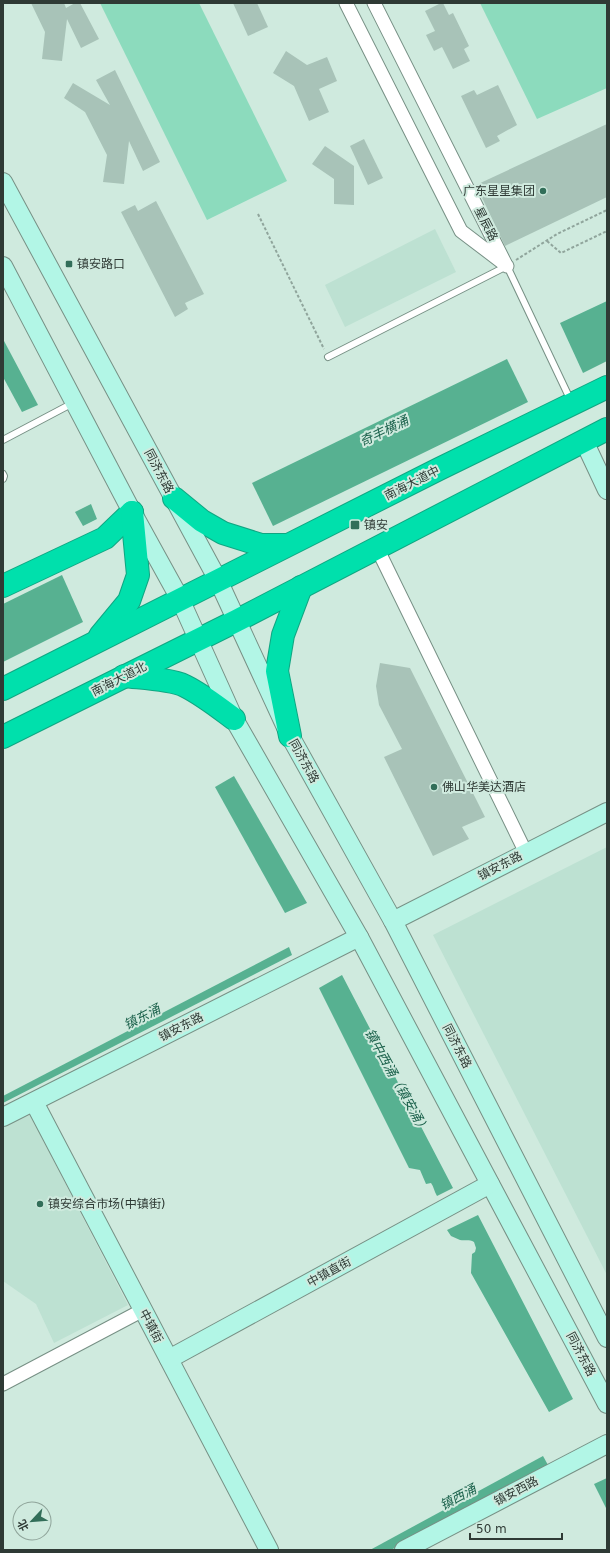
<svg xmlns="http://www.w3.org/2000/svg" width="610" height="1553" font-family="'DejaVu Sans','Noto Sans SC',sans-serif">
  <rect width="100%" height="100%" fill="#cfeade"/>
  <g fill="#bde1d2">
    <polygon points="435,229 456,272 345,327 325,285"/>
    <polygon points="607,847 607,1275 433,935"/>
    <polygon points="30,1115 128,1305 54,1343 36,1304 3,1281 3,1127"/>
  </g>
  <g fill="#8cdbbd">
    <polygon points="100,3 199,3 287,181 207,220"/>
    <polygon points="480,3 607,3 607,88 537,119"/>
  </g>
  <g fill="#57b191">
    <polygon points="607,301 607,361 583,373 560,323"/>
    <polygon points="3,339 38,405 22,412 3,377"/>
    <polygon points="507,359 528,402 273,526 252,483"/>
    <polygon points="91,504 97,519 83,526 75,512"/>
    <polygon points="62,575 83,622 3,662 3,604"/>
    <polygon points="234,776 307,903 285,913 215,787"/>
    <polygon points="289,947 292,955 3,1103 3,1096"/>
    <path d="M342 975 453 1188 437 1196C434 1191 434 1187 431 1183L426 1184 420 1170 409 1168 319 988Z"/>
    <path d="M478 1215 573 1399 549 1412 471 1273 472 1254 475 1252 476 1248 474 1242C469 1239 465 1241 460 1240 457 1239 454 1237 451 1236L447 1230Z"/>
    <polygon points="543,1456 548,1465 391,1550 370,1550"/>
    <polygon points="607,1478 607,1510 594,1484"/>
  </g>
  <g fill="#a8c3b8">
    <polygon points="31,3 64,3 66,8 75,3 80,3 99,39 81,48 67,19 62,61 42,59 45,32"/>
    <polygon points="233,3 257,3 268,27 248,36"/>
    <polygon points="441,3 443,3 449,15 453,13 469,46 464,49 470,61 453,69 442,47 434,51 426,35 435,31 425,11"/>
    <polygon points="286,51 307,65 327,57 337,81 319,89 329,112 309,121 294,86 273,73"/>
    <polygon points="115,70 160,162 143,171 129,141 124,184 103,182 107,155 85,112 64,98 73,83 110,105 96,80"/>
    <polygon points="498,85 517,125 497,136 500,141 486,148 461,96 474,90 477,95"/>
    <polygon points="607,124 607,197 505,246 476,185"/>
    <polygon points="364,139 383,178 368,185 350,146"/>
    <polygon points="325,146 354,166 354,205 334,204 334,179 312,164"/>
    <polygon points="156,201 204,294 185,303 188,309 175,317 121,212 135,205 138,211"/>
    <polygon points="380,663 410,668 485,817 462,827 469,839 433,856 384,757 402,749 379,705 376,686"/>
  </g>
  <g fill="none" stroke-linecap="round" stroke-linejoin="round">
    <g stroke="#779085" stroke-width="8">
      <g id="lane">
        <polyline points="328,357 507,266 571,401"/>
        <polyline points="3,440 73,403"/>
        <polyline points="3,474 4,476 3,479"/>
      </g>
    </g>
    <g stroke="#779085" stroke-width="15">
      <g id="street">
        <polyline points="346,3 461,231 507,266"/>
        <polyline points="374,3 505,263"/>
        <polyline points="377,548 526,853"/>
        <polyline points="3,1384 143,1310"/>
      </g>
    </g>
    <g stroke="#779085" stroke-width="20">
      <g id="secondary">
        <polyline points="3,182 218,580 290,736 393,921 607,1338"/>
        <polyline points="3,266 132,512 180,599 234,719 359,937 607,1404"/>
        <polyline points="584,441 607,490"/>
        <polyline points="393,921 607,812"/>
        <polyline points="34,1102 269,1550"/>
        <polyline points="3,1117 359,937"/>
        <polyline points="169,1359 490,1184"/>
        <polyline points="404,1550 607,1444"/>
      </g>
    </g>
    <g stroke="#10a682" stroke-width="24">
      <g id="highway">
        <polyline points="174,498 202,521 223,533 261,545 286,545"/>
        <polyline points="3,586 105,538 132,512"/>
        <polyline points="100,636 129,601 138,575 132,512"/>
        <path d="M124 676C140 678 171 679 185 686 203 695 218 707 234 719"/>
        <polyline points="3,689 439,469 607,387"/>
        <polyline points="290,736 277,671 283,635 301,587"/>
        <polyline points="3,737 236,621 607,429"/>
      </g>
    </g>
    <g stroke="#90a59c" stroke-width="2" stroke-dasharray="3 2" stroke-linecap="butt">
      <polyline points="258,214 324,349"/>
      <polyline points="547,241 561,253 607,231"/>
      <polyline points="516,260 557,234 607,210"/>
    </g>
    <use href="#lane" stroke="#fff" stroke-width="6"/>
    <use href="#street" stroke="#fff" stroke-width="13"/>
    <use href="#secondary" stroke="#b2f6e6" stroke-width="18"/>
    <use href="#highway" stroke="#00e0ac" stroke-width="22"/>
  </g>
  <g fill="#326e59" stroke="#cfeade" stroke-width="1.5">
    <circle cx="543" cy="191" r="4"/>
    <rect x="65" y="260" width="8" height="8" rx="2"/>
    <rect x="350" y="520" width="10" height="10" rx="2"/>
    <circle cx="434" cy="787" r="4"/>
    <circle cx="40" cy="1204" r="4"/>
  </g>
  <g text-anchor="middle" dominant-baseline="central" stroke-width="4" stroke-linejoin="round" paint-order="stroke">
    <g font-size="12" fill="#2f3a35" stroke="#cfeade" text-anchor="start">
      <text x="535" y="191" text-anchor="end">广东星星集团</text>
      <text x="77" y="264">镇安路口</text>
      <text x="364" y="525">镇安</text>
      <text x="442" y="787">佛山华美达酒店</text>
      <text x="48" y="1204">镇安综合市场(中镇街)</text>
    </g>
    <g font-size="12" fill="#2f3a35" stroke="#cfeade">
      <text transform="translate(486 224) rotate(63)">星辰路</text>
      <text transform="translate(159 471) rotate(62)">同济东路</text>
      <text transform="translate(412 483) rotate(-27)">南海大道中</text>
      <text transform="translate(119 679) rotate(-27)">南海大道北</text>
      <text transform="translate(304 761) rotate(61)">同济东路</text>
      <text transform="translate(500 866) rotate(-27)">镇安东路</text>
      <text transform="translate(181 1027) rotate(-27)">镇安东路</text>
      <text transform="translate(457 1046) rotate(63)">同济东路</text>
      <text transform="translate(329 1272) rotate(-29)">中镇直街</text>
      <text transform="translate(151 1326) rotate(62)">中镇街</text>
      <text transform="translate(581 1354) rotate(62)">同济东路</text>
      <text transform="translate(516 1491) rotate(-28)">镇安西路</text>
    </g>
    <g font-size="13" font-style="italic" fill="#1c624c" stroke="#cfeade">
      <text transform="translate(384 431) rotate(-26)">奇丰横涌</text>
      <text transform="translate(142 1017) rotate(-27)">镇东涌</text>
      <text transform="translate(397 1081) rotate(61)">镇中西涌（镇安涌）</text>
      <text transform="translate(458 1497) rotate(-28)">镇西涌</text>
    </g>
  </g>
  <rect width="610" height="1553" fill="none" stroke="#2f3a35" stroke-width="8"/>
  <g transform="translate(32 1521) rotate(244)"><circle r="19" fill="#cfeade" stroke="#8fa49a"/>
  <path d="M0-3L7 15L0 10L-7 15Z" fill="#326e59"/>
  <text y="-6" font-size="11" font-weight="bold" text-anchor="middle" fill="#2f3a35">北</text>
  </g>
  <path d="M470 1533v6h92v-6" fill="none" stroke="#2f3a35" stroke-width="2"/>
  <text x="476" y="1533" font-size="12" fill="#2f3a35" stroke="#cfeade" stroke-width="3" paint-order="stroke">50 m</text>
</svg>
